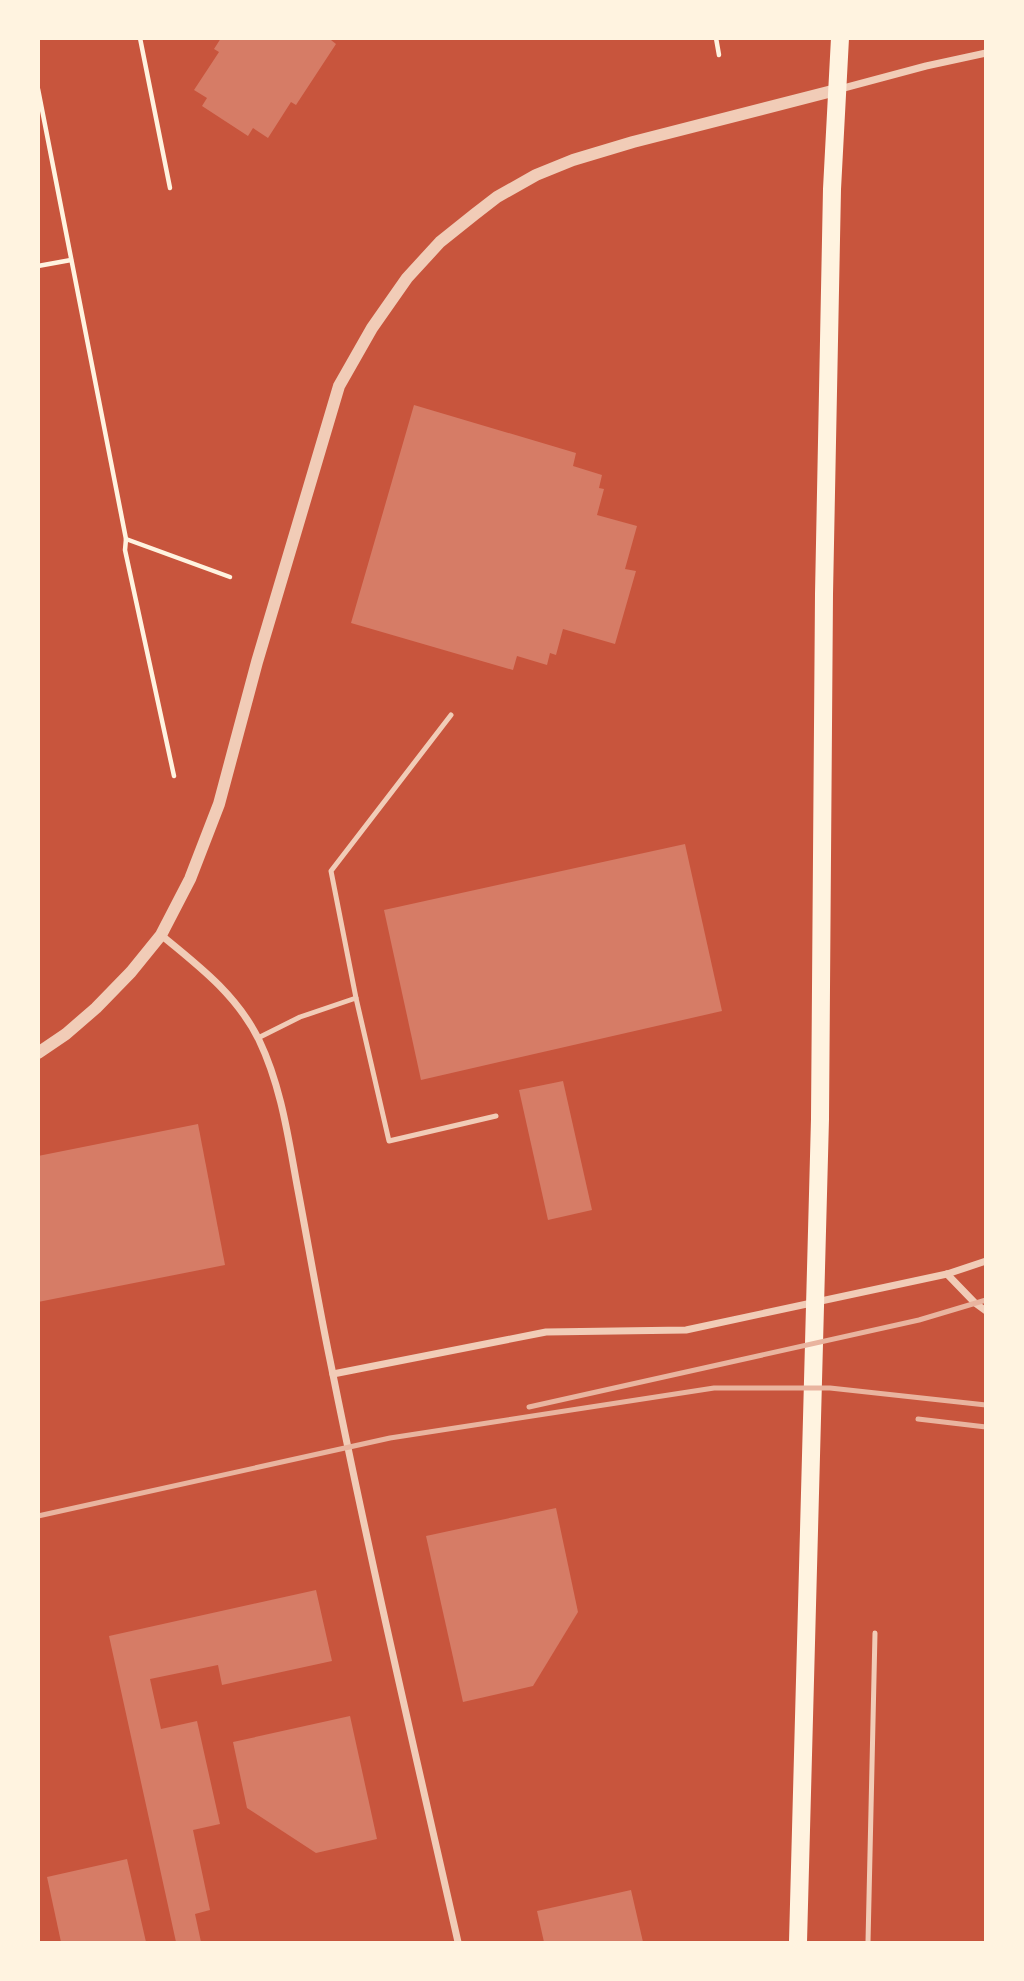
<svg xmlns="http://www.w3.org/2000/svg" width="1024" height="1981" font-family="Overpass,sans-serif">
  <rect width="100%" height="100%" fill="#c8553d"/>
  <g fill="#d67c66">
    <polygon points="221,38 332,38 331,40 336,44 296,105 291,102 268,138 253,128 248,136 202,106 207,98 194,90 219,52 214,49"/>
    <polygon points="414,405 576,453 573,466 602,475 599,488 604,489 597,515 637,526 625,569 636,571 615,644 563,629 556,655 550,653 547,665 517,656 513,670 351,623"/>
    <polygon points="685,844 722,1011 421,1080 384,910"/>
    <polygon points="563,1081 592,1210 548,1220 519,1090"/>
    <polygon points="198,1124 225,1265 38,1302 38,1156"/>
    <polygon points="556,1508 578,1612 533,1686 463,1702 426,1536"/>
    <polygon points="316,1590 332,1661 222,1685 218,1665 150,1679 161,1729 197,1721 220,1824 193,1830 210,1910 195,1914 201,1942 176,1942 109,1636"/>
    <polygon points="350,1716 377,1839 316,1853 247,1808 233,1742"/>
    <polygon points="127,1859 146,1942 61,1942 47,1877"/>
    <polygon points="631,1890 643,1942 544,1942 537,1911"/>
  </g>
  <g fill="none" stroke-linecap="round" stroke-linejoin="round">
    <g stroke="#fff3e0" stroke-width="4.5">
      <polyline points="140,38 170,188"/>
      <polyline points="716,38 719,55"/>
      <polyline points="38,89 126,539 125,550 174,776"/>
      <polyline points="38,266 71,260"/>
      <polyline points="126,539 230,577"/>
    </g>
    <g stroke="#f1ccb7" stroke-width="5">
      <polyline points="356,998 331,871 451,715"/>
      <polyline points="258,1038 300,1017 356,998 389,1141 496,1116"/>
      <polyline points="868,1942 875,1633"/>
    </g>
    <g stroke="#f1ccb7" stroke-width="7">
      <polyline points="840,89 926,66 986,53"/>
      <path d="M161 935C199 966 237 995 259 1040 281 1086 288 1136 297 1185 308 1243 318 1302 330 1360 369 1555 414 1748 458 1942"/>
      <polyline points="947,1274 975,1303 986,1311"/>
      <polyline points="333,1374 546,1332 686,1330 947,1274 986,1261"/>
    </g>
    <polyline stroke="#f1ccb7" stroke-width="12" points="38,1053 66,1034 96,1008 131,972 161,935 190,879 219,804 257,662 339,386 372,328 407,278 440,242 475,214 497,197 536,175 573,160 633,142 836,90"/>
    <polyline stroke="#fff3e0" stroke-width="18" points="798,1942 820,1119 824,594 832,189 840,38"/>
    <g stroke="#e9b49f" stroke-width="5">
      <polyline points="529,1407 919,1320 986,1300"/>
      <polyline points="918,1419 986,1427"/>
      <polyline points="38,1516 390,1438 714,1388 830,1388 986,1405"/>
    </g>
  </g>
  <rect width="1024" height="1981" fill="none" stroke="#fff3e0" stroke-width="80"/>
</svg>
